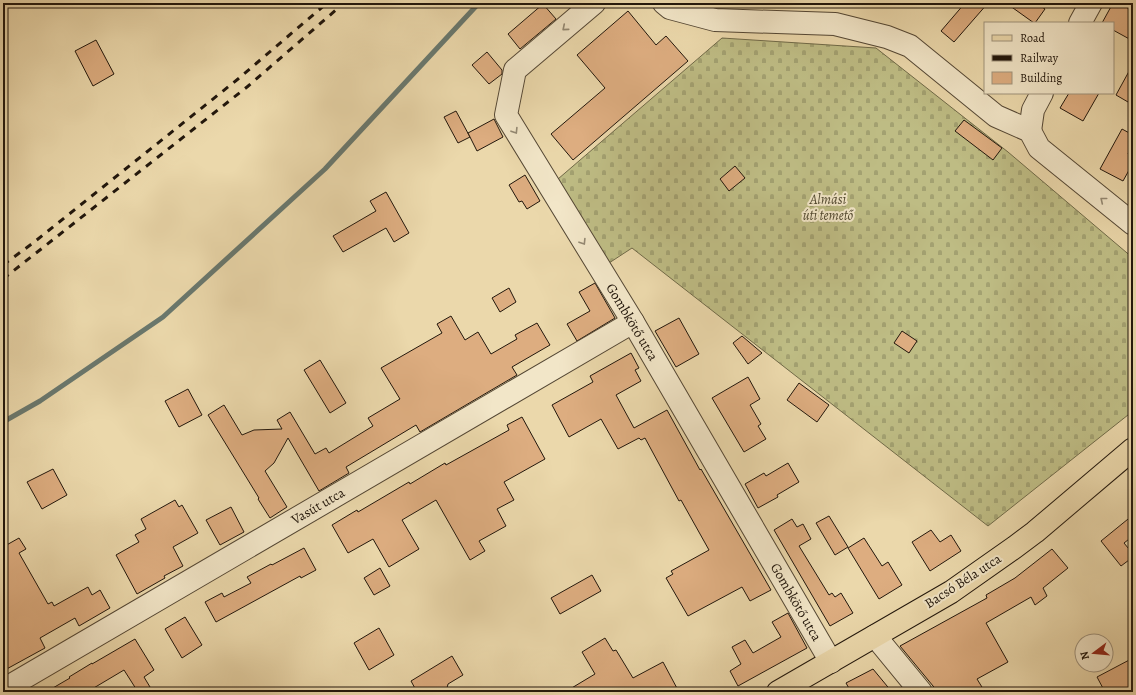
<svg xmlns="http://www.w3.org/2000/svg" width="1136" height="695" font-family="Alegreya,serif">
  <defs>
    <pattern id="cemetery-stones" width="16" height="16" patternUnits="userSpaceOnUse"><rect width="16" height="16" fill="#bebc84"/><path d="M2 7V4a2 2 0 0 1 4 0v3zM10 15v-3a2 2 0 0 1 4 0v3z" fill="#a3a171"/></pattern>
  </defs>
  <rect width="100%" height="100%" fill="#ebd8ab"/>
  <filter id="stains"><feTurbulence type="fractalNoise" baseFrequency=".005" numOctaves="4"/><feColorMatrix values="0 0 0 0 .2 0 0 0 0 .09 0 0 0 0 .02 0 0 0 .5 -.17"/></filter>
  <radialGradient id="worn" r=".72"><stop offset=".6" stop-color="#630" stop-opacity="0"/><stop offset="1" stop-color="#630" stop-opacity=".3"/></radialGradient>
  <polygon fill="url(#cemetery-stones)" stroke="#706a48" points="722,38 876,48 1008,152 1133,258 1133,411 988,526 632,248 606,265 558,179"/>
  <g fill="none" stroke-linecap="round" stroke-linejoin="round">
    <polyline stroke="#69786e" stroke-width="5" points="3,422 40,401 163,317 325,169 479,3"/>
  </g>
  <g fill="#ddad80" stroke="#22170c">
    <polygon points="965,3 988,3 954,42 941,31"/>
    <polygon points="1006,3 1036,3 1045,9 1035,23 1034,23"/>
    <polygon points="1113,3 1119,3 1133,11 1133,41 1113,30 1113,23 1102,23"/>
    <polygon points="543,4 556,19 520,49 508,34"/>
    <polygon points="628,11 656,45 666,36 688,61 573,160 551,134 605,88 577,55"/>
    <polygon points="96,40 114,74 93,86 75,51"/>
    <polygon points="487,52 502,70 502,74 489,84 472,65"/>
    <polygon points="1133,64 1133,93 1128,102 1116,95"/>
    <polygon points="1069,93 1099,93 1083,121 1060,108"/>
    <polygon points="456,111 470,137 458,143 444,117"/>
    <polygon points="494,119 503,137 477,151 468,133"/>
    <polygon points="964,120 1002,148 993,160 955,131"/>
    <polygon points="1122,129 1133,135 1133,145 1128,154 1133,158 1133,163 1123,181 1100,169"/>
    <polygon points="735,166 745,178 729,191 720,179"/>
    <polygon points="525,175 540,201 527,209 522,201 519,202 509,185"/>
    <polygon points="386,192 409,233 394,242 386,228 343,252 333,236 376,211 370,201"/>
    <polygon points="595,283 615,318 577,341 567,324 590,311 579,292"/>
    <polygon points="509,288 516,302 500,312 492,298"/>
    <polygon points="451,316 465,340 478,332 491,354 517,339 515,335 537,323 550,345 512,367 517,375 420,432 416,425 346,467 349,473 319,491 288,438 274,463 265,471 287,507 270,518 258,499 259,498 208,415 224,405 242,435 254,430 282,429 277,420 290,412 315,454 326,448 329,453 373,426 368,418 400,399 381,368 442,333 437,324"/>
    <polygon points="679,318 699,354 676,367 655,331"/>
    <polygon points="902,331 917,341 909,353 894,343"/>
    <polygon points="742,336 762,353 748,364 733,343"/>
    <polygon points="631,353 639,368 635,370 641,381 616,395 634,428 667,410 700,470 701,469 771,590 750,601 742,587 688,616 666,578 673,574 671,571 709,550 681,500 679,501 645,438 641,440 639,438 618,449 601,419 569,437 552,405 593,382 590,376"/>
    <polygon points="320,360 346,403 330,413 304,370"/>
    <polygon points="748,377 760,399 750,405 761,424 758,426 766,439 744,452 712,398"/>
    <polygon points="799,383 829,405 817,422 787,400"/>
    <polygon points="188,389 202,415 179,427 165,401"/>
    <polygon points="522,417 545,459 504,482 514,500 497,509 506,526 479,541 485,551 470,560 436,500 402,520 419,549 389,567 373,539 348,553 332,525 357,510 358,512 409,482 410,484 445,463 446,465 509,430 507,425"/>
    <polygon points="788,463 799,482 777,495 778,497 758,508 745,484 764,473 766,476"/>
    <polygon points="53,469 67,495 42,509 27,482"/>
    <polygon points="175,500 179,507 182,505 198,533 173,547 183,566 164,576 165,578 137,594 116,555 139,542 135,535 146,529 141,519"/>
    <polygon points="231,507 244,532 220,545 206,520"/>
    <polygon points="1133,515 1133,536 1124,543 1133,554 1133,557 1121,566 1101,541"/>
    <polygon points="829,516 848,547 835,555 816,523"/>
    <polygon points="792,519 797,527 803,524 811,539 799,546 829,595 832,593 835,597 841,593 853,613 830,626 774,530"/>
    <polygon points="931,530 940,542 951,535 961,551 930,571 912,542"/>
    <polygon points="19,538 26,549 19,553 48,604 52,602 54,606 88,587 92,595 100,590 110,608 79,626 75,618 40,638 45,648 3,671 3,547"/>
    <polygon points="864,538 882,566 888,562 902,585 879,599 848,548"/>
    <polygon points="304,548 316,570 301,578 300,576 216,622 205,602 222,593 224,597 251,583 247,577 271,564 272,565"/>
    <polygon points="1052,549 1068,568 1043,588 1047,596 1035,605 1031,597 986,623 1008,662 977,679 985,692 938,692 900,646 987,598 986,595 1015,578"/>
    <polygon points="380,568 390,586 374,595 364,578"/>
    <polygon points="592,575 601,591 560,614 551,598"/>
    <polygon points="788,613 807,648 738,686 730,671 741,664 732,647 745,640 753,653 781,637 772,622"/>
    <polygon points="185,617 202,645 182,658 165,629"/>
    <polygon points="379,628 394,655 369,670 354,643"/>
    <polygon points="605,638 613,651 616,650 633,678 663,662 679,692 565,692 595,674 582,652"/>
    <polygon points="135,639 154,670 144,677 153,692 138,692 124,670 87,692 46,692 70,678 69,677 92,663 92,664"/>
    <polygon points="452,656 463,675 448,684 446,692 417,692 411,681"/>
    <polygon points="1133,658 1133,692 1105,692 1097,677"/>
    <polygon points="873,669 892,692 851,692 846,683"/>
  </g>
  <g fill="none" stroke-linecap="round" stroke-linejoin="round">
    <g stroke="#544734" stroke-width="24">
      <g id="minor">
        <polyline points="594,3 515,70 506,115 633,322 831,662"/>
        <polyline points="664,3 670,8 715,20 835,24 887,37 910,46 996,116 1030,131 1039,148 1133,224"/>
        <polyline points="1080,23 1091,3"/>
        <polyline points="1030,131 1033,110 1042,93"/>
        <polyline points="875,636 921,692"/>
        <polyline points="3,690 633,322"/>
      </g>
    </g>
    <g stroke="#22170c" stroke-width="24">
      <polyline id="major" points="778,692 951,592 1015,547 1035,532 1133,449"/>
    </g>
    <use href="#minor" stroke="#f2e6c8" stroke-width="22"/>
    <use href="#major" stroke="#ebd8ab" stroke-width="22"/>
    <g stroke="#22170c" stroke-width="3" stroke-dasharray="7 7" stroke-linecap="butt">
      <polyline points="3,265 33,243 238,79 327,3"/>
      <polyline points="3,279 247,87 344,3"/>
    </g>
  </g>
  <defs><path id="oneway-chevron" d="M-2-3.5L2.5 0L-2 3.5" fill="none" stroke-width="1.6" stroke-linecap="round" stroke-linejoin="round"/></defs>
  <g stroke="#948973">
    <use href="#oneway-chevron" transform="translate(565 28) rotate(140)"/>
    <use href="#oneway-chevron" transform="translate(515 131) rotate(58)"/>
    <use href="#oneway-chevron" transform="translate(1103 200) rotate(-141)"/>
    <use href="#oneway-chevron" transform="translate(583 242) rotate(58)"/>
  </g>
  <g text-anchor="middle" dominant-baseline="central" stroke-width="4" stroke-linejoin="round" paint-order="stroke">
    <g font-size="14" font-style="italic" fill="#514930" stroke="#f2e6c8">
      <text x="828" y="199">Almási<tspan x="828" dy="16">úti temető</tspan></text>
    </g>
    <g font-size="14" fill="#22170c" stroke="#f2e6c8">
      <text transform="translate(632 322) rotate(59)">Gombkötő utca</text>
      <text transform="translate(318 506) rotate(-30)">Vasút utca</text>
      <text transform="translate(963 581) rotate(-33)">Bacsó Béla utca</text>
      <text transform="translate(796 602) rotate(60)">Gombkötő utca</text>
    </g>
  </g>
  <rect width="1136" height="695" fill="none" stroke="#ebd8ab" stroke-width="16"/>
  <rect x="4" y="4" width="1128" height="687" fill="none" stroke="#22170c" stroke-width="2"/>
  <rect x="8" y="8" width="1120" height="679" fill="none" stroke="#22170c"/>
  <rect x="984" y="22" width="130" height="72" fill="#f2e6c8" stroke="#9f937d"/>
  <rect x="992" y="35" width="20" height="6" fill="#ebd8ab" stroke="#9f937d"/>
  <text x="1020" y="42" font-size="12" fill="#22170c">Road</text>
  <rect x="992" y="55" width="20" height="6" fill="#22170c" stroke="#9f937d"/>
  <text x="1020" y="62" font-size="12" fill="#22170c">Railway</text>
  <rect x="992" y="72" width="20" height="12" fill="#ddad80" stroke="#9f937d"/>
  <text x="1020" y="82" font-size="12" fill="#22170c">Building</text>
  <g transform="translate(1094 653) rotate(254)"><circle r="19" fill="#f2e6c8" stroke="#9f937d"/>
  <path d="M0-3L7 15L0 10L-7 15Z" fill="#8f2418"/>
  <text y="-6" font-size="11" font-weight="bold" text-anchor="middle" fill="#22170c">N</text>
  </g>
  <rect width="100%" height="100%" filter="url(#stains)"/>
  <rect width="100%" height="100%" fill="url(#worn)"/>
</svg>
